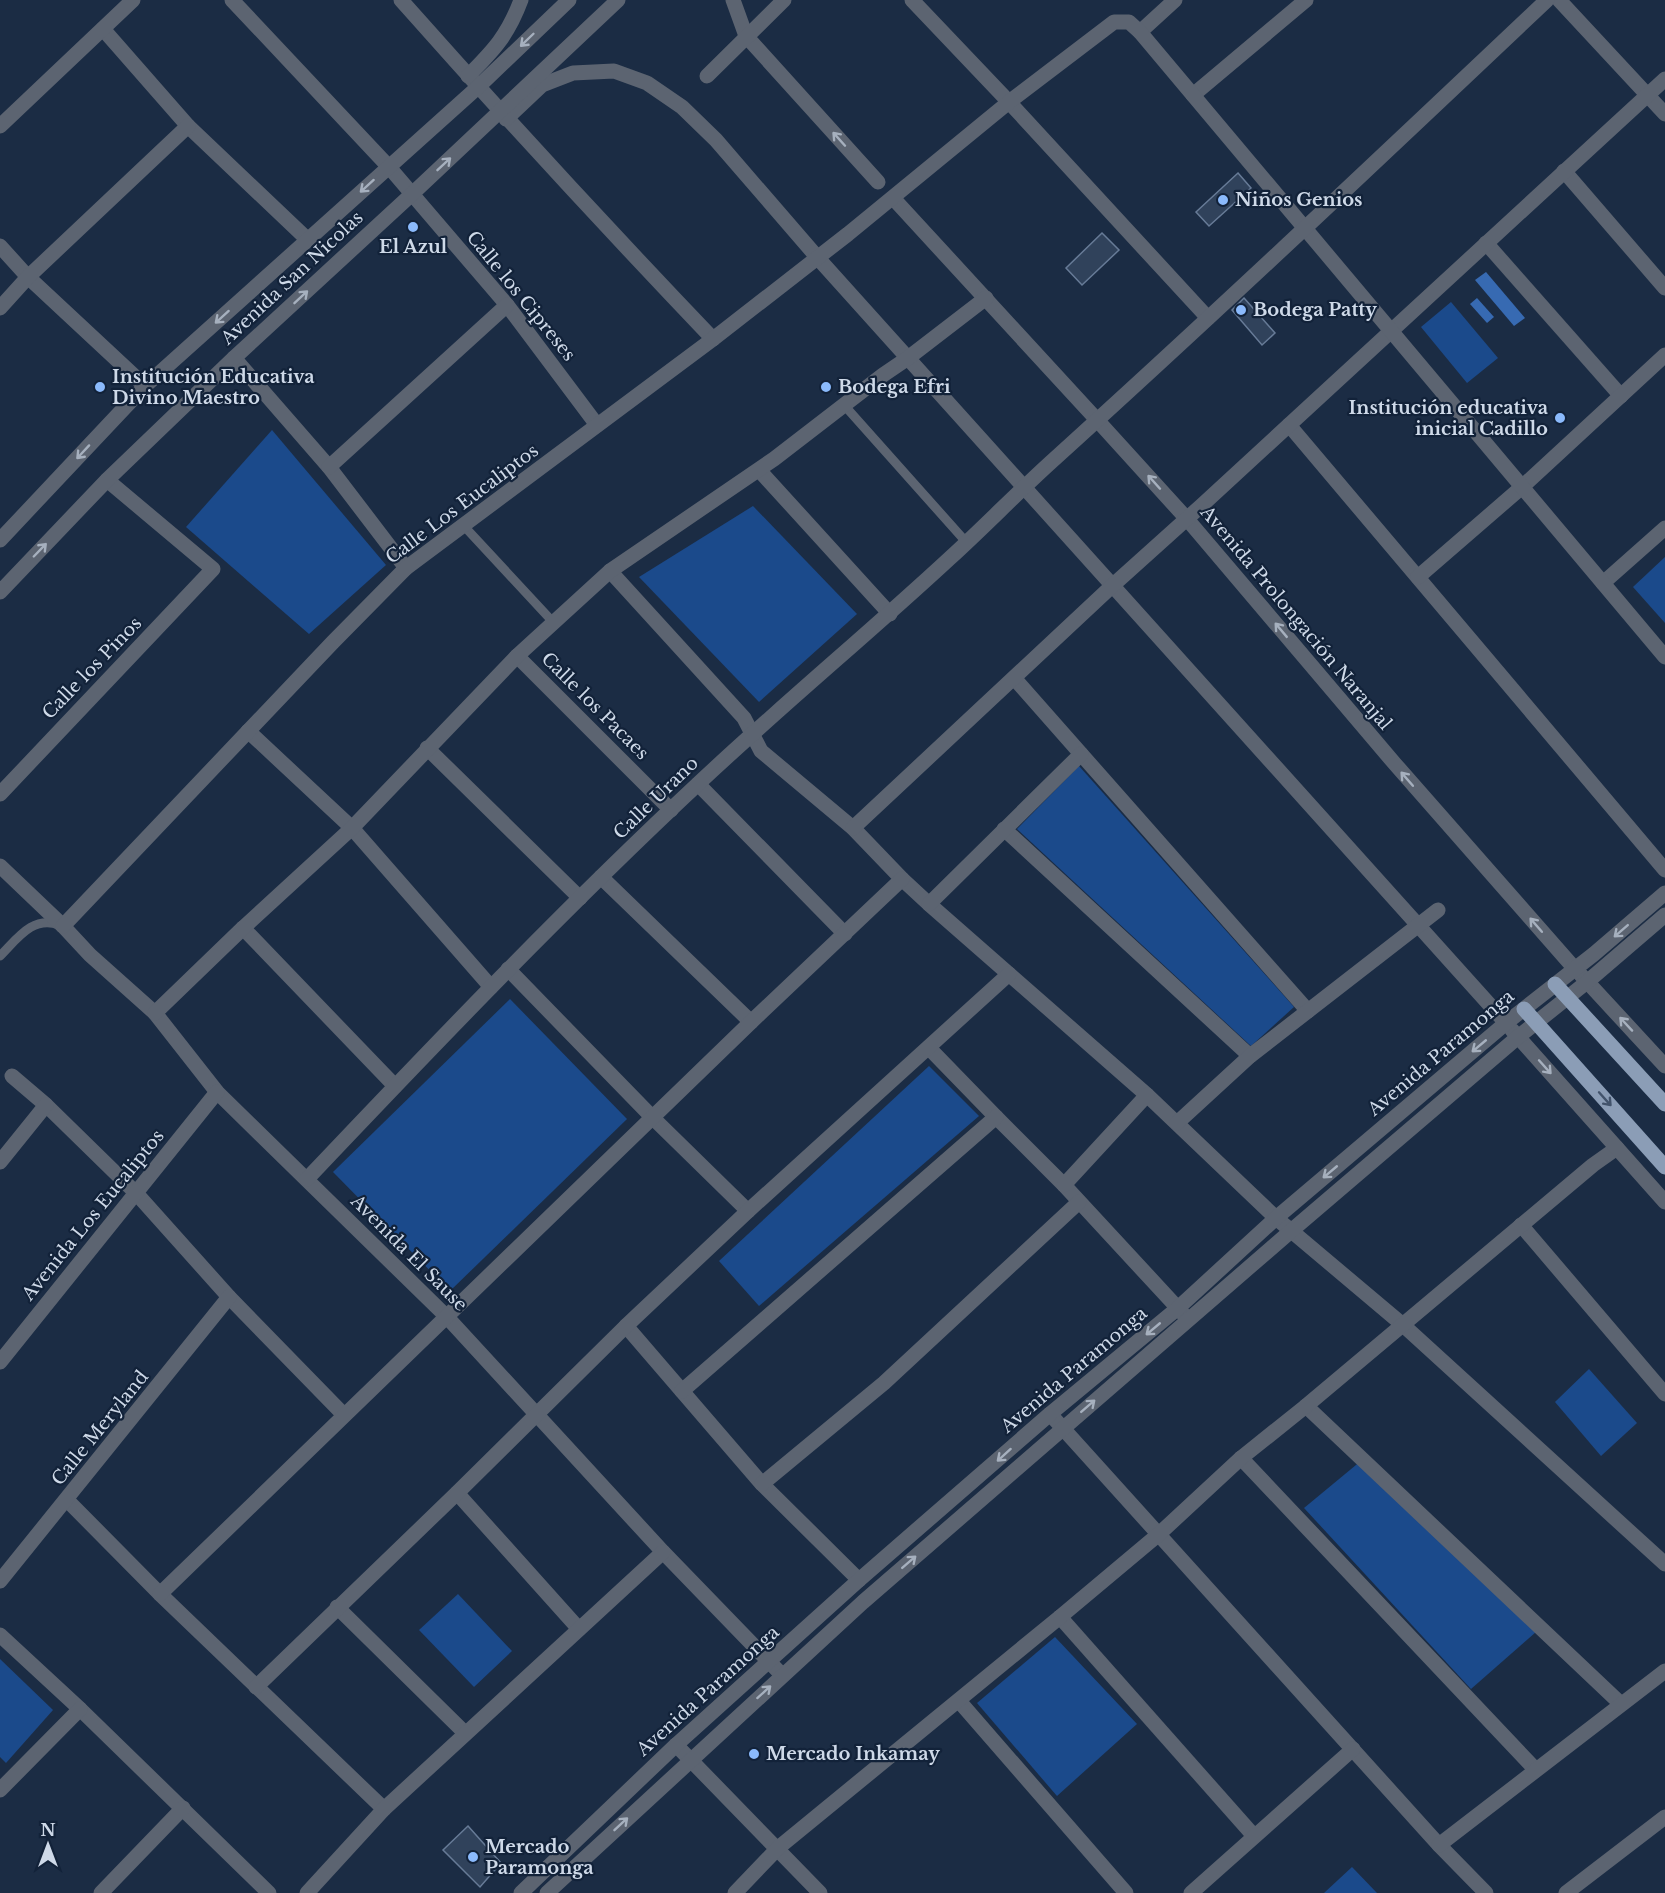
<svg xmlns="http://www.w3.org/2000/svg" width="1665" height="1893" font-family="'Libre Baskerville',serif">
  <rect width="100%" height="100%" fill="#1b2c44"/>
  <g fill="#1b4a8b">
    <polygon points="1451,302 1498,358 1467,383 1421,327"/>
    <polygon points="272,430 386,565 309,634 186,527"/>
    <polygon points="753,506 857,614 759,702 639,577"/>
    <polygon points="1665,557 1665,623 1633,587"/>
    <polygon points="1079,766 1294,1007 1251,1046 1017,829"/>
    <polygon points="510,999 627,1119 450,1291 333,1172"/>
    <polygon points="929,1066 979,1116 759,1306 719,1261"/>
    <polygon points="1589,1369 1637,1423 1601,1456 1555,1402"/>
    <polygon points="1362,1460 1536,1632 1471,1689 1304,1508"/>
    <polygon points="458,1594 512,1651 474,1687 419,1630"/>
    <polygon points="1055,1637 1137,1724 1057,1796 977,1703"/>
    <polygon points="0,1659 53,1710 6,1763 0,1757"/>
    <polygon points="1352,1867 1377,1893 1324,1893"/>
  </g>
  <g fill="#376ab2">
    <polygon points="1486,272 1525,318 1514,326 1475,280"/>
    <polygon points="1477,298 1494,317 1487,323 1470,304"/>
  </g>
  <g fill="#30425b" stroke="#677b97" stroke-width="1.5">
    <polygon points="1238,173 1251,188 1209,226 1196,212"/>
    <polygon points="1102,233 1119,250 1082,285 1066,268"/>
    <polygon points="1244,298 1275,333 1262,345 1232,310"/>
    <polygon points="468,1826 501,1863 480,1887 443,1850"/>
  </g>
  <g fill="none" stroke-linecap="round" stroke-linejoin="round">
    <g stroke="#5c6471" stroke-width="9">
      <polyline points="844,405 967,543"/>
      <polyline points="463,525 553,622"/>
      <path d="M0 956C17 939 33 915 59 925"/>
    </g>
    <g stroke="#5c6471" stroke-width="15">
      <polyline points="232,0 389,167 507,305 597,425"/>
      <path d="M401 0C503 115 607 228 713 339"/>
      <polyline points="733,0 746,36 878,182"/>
      <polyline points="912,0 1009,102 1208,318"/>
      <polyline points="1559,0 1665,114"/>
      <polyline points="103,29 188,126 307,239"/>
      <polyline points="1140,32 1175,0"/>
      <path d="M468 76C494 50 508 35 521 0"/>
      <polyline points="707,76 784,0"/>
      <polyline points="1193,95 1306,0"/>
      <polyline points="506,119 542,85 573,73 614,71 647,83 682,107 716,140 817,257 1506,1023"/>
      <polyline points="0,126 133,0"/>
      <polyline points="1564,171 1665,288"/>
      <polyline points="893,198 1098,421 1187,519 1395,764 1575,969"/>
      <polyline points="1486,243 1621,396"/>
      <polyline points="0,246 28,277 145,386"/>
      <polyline points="0,308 28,277 188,126"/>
      <polyline points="234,358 329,467 406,568"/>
      <polyline points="1289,425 1665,870"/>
      <polyline points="329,467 507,305"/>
      <polyline points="759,470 890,614"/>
      <polyline points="610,571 744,718 761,751 853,828 902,879 929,904 1147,1095 1276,1218 1403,1325 1665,1564"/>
      <polyline points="1418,577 1522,487 1665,355"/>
      <polyline points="1603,583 1665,528"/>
      <polyline points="517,656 671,810"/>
      <polyline points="1014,678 1308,1011"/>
      <polyline points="248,731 352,828 491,987"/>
      <polyline points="427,748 580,898"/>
      <polyline points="698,784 845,934"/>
      <polyline points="0,794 213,569 107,480"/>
      <polyline points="853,828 1112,586 1201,506 1665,79"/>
      <polyline points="1004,829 1250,1056"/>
      <polyline points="0,866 63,926 90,955 155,1013 217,1092 446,1316 663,1552 782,1675"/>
      <polyline points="601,877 751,1022"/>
      <polyline points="929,904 1081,754"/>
      <polyline points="63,926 333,642 406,568 713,339 848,234 1009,102 1114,22 1129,22 1140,32 1665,657"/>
      <polyline points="243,928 395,1086"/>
      <polyline points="508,969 653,1118 748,1211"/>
      <polyline points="155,1013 243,928 352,828 517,656 610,571 774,459 883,375 908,358 986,298"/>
      <polyline points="929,1048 996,1117 1064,1185 1186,1317"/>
      <polyline points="12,1076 46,1105 136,1193 229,1297 344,1415"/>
      <polyline points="1177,1123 1250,1056 1438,910"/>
      <polyline points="0,1162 46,1105"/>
      <path d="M307 1179C435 1044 564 909 700 782 782 705 868 634 950 558 984 527 1016 494 1050 463 1218 311 1382 156 1547 0"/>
      <polyline points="1064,1185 1147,1095"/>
      <polyline points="1521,1225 1665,1394"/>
      <polyline points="626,1326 762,1484 859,1580"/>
      <polyline points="0,1362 217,1092"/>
      <polyline points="682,1391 996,1117"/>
      <polyline points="1306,1406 1621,1704"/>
      <polyline points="1050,1414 1439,1845 1486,1893"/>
      <polyline points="1241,1458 1535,1769"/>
      <polyline points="762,1484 884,1383 1079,1202"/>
      <polyline points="457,1493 579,1629"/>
      <polyline points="67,1500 160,1594 384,1809"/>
      <polyline points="0,1581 229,1297"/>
      <polyline points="160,1594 751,1022 902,879"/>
      <polyline points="337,1607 465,1733"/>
      <polyline points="1060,1617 1254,1836"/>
      <polyline points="0,1635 80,1709 269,1893"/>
      <polyline points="256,1687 457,1493 626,1326 748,1211 1009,974"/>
      <polyline points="959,1701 1126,1893"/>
      <polyline points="676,1745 820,1893"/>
      <polyline points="0,1790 80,1709"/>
      <polyline points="1439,1845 1665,1671"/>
      <polyline points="101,1893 183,1808"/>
      <polyline points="307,1893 384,1809 663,1552"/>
      <polyline points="735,1893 778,1848 1060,1617 1159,1534 1241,1458 1306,1406 1593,1165 1617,1148"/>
      <polyline points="1191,1893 1353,1749"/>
    </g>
    <g stroke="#5c6471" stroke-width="15">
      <polyline points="0,540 145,386 478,87 569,0"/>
      <polyline points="0,592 107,480 234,358 412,194 618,0"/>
      <polyline points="1581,975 1665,1066"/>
      <polyline points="1512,1030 1665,1202"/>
      <polyline points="521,1893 676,1745 859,1580 1050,1414 1178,1308 1276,1218 1506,1023 1594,954 1665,893"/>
      <polyline points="547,1893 863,1602 1291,1231 1518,1037 1587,982 1665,915"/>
      <polyline points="1566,1893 1665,1817"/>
    </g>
    <g stroke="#8b9db6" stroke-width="15">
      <polyline points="1555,984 1665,1104"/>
      <polyline points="1524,1009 1665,1167"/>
    </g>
  </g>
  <defs><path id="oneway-shaft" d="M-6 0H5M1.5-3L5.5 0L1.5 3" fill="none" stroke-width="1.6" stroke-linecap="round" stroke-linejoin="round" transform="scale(1.5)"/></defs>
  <g stroke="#a6b0be">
    <use href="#oneway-shaft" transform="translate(527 40) rotate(136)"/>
    <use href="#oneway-shaft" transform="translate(839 139) rotate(-132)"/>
    <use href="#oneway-shaft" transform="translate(444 164) rotate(-43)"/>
    <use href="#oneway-shaft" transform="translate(367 186) rotate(138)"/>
    <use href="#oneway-shaft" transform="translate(301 297) rotate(-43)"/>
    <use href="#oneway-shaft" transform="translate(222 317) rotate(138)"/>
    <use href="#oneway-shaft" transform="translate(83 452) rotate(133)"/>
    <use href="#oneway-shaft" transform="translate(1154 482) rotate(-132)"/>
    <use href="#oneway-shaft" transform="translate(40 550) rotate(-46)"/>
    <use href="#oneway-shaft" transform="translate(1281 630) rotate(-130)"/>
    <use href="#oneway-shaft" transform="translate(1407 779) rotate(-131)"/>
    <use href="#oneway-shaft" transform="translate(1536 925) rotate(-131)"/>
    <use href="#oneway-shaft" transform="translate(1621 931) rotate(139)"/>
    <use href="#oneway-shaft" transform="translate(1626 1024) rotate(-133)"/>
    <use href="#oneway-shaft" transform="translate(1479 1046) rotate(140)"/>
    <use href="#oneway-shaft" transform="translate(1545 1067) rotate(48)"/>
    <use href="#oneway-shaft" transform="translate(1330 1172) rotate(140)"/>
    <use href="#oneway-shaft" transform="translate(1153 1329) rotate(140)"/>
    <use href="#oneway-shaft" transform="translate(1088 1406) rotate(-41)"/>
    <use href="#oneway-shaft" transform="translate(1004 1455) rotate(138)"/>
    <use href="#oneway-shaft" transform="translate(909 1562) rotate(-41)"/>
    <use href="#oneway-shaft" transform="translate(764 1692) rotate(-42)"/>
    <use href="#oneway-shaft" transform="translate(621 1824) rotate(-43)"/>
  </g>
  <use stroke="#42536b" href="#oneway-shaft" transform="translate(1605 1099) rotate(48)"/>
  <g fill="#8bbafc" stroke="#122239" stroke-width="2">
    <circle cx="1223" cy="200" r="6"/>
    <circle cx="413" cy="227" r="6"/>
    <circle cx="1241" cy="310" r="6"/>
    <circle cx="100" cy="387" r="6"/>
    <circle cx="826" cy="387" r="6"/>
    <circle cx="1560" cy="418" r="6"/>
    <circle cx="754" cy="1754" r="6"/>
    <circle cx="473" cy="1857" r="6"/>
  </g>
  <g text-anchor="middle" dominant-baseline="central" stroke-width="4.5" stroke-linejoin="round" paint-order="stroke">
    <g font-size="18" font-weight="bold" fill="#ced9e8" stroke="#122239" text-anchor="start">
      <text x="1235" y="200">Niños Genios</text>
      <text x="413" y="247" text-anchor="middle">El Azul</text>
      <text x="1253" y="310">Bodega Patty</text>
      <text x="112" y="377">Institución Educativa<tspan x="112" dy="21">Divino Maestro</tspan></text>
      <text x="838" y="387">Bodega Efri</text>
      <text x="1548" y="408" text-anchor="end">Institución educativa<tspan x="1548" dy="21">inicial Cadillo</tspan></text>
      <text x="766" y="1754">Mercado Inkamay</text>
      <text x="485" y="1847">Mercado<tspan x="485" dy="21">Paramonga</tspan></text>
    </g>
    <g font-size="18" fill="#ced9e8" stroke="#122239">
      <text transform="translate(292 278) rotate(-43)">Avenida San Nicolas</text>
      <text transform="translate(521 296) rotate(51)">Calle los Cipreses</text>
      <text transform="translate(462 504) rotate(-37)">Calle Los Eucaliptos</text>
      <text transform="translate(1296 618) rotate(50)">Avenida Prolongación Naranjal</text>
      <text transform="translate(92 668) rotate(-46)">Calle los Pinos</text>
      <text transform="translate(595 706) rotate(45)">Calle los Pacaes</text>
      <text transform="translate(656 798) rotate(-44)">Calle Urano</text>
      <text transform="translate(1441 1053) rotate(-40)">Avenida Paramonga</text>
      <text transform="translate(93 1215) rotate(-51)">Avenida Los Eucaliptos</text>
      <text transform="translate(409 1253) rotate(45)">Avenida El Sause</text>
      <text transform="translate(1074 1370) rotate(-40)">Avenida Paramonga</text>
      <text transform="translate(100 1428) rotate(-51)">Calle Meryland</text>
      <text transform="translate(708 1691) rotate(-42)">Avenida Paramonga</text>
    </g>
  </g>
  <g transform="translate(48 1845)" stroke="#122239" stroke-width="4.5" paint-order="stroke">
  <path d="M0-4.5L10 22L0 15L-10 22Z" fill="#ced9e8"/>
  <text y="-9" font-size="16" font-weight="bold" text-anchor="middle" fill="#ced9e8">N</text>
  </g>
</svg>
